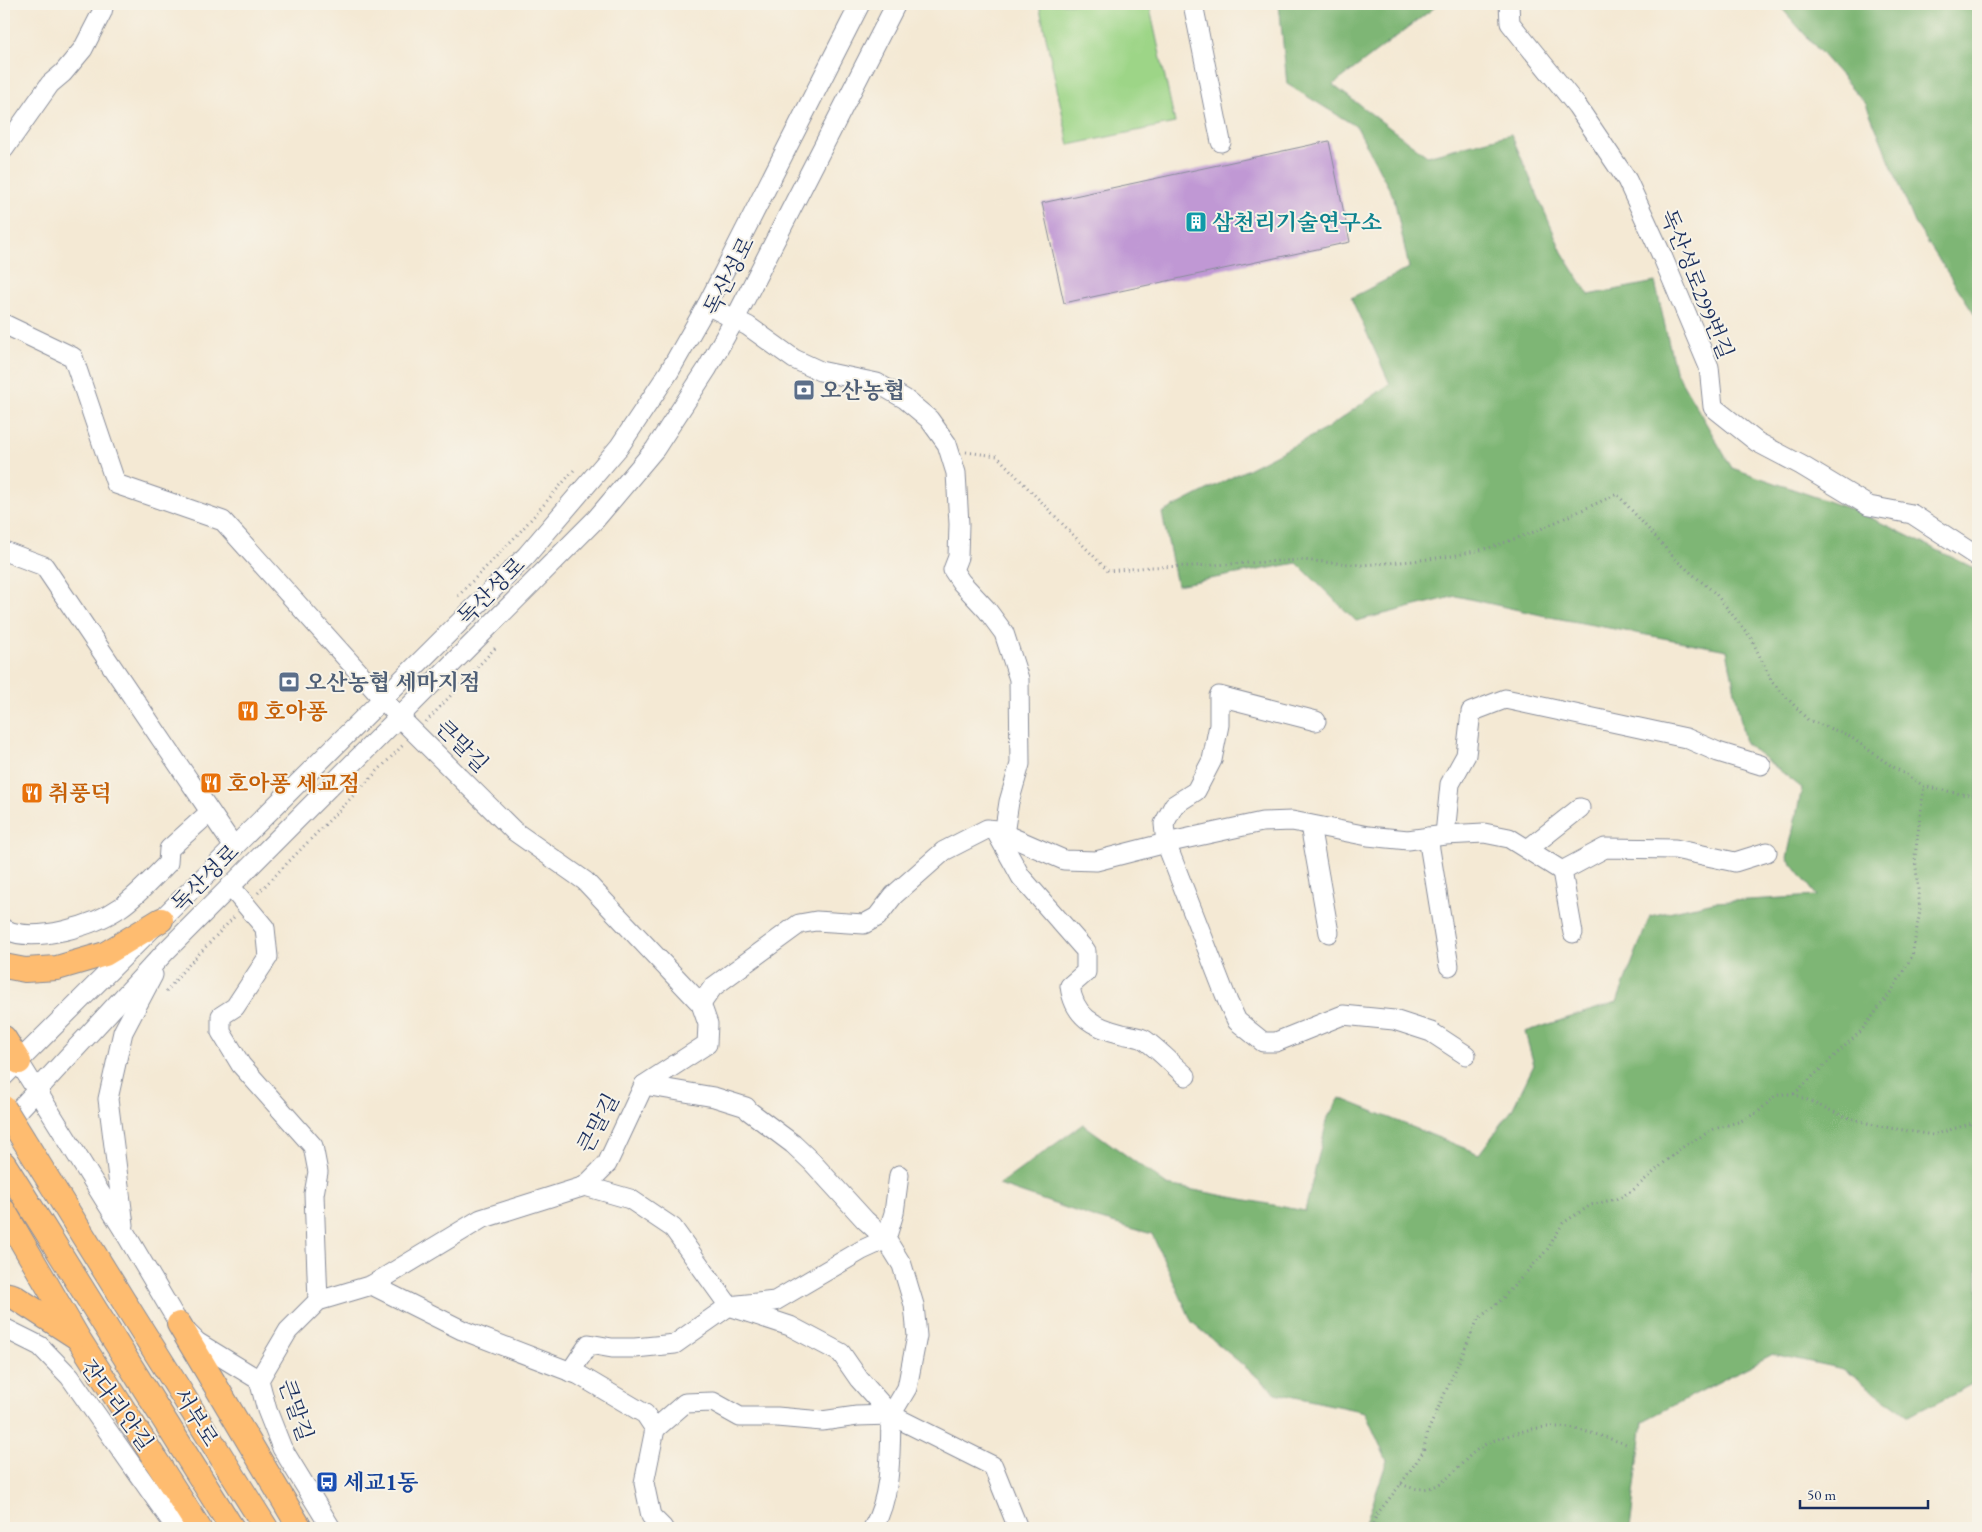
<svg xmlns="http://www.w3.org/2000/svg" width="1982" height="1532" font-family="'EB Garamond','Noto Serif KR',serif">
  <rect width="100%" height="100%" fill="#f7f3e8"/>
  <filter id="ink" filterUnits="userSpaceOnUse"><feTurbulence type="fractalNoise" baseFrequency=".02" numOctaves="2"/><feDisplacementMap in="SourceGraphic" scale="10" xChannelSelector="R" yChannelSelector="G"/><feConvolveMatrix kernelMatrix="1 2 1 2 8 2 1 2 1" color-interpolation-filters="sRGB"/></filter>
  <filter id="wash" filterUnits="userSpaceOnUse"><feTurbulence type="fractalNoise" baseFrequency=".0096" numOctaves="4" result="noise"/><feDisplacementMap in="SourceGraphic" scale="20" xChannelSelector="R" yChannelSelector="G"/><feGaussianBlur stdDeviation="1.12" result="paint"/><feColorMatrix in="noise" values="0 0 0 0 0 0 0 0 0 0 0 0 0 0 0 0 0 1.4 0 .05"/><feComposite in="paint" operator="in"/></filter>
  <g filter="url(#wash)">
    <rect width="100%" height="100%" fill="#f4e9d4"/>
    <polygon fill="#9dd587" stroke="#5c8272" points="1039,4 1149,4 1175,123 1069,145"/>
    <g fill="#7eb674" stroke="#4c7269">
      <polygon points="1279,4 1439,4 1333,85 1427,156 1511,134 1562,252 1589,295 1655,282 1675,370 1732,468 1859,512 1978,570 1978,1381 1909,1416 1843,1369 1773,1354 1643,1421 1630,1528 1364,1528 1387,1461 1365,1412 1276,1393 1192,1322 1152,1234 1098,1219 999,1185 1083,1124 1167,1185 1305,1211 1328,1117 1340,1098 1479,1154 1512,1110 1534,1065 1525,1032 1617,1002 1650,916 1714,902 1817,896 1787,858 1802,788 1745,743 1727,650 1550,617 1456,596 1356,621 1297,563 1177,585 1162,513 1326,429 1390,384 1351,298 1409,268 1394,198 1357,127 1287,84"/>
      <polygon points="1778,4 1978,4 1978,319 1915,223 1866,104"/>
    </g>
    <g id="blocks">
      <polygon fill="#c098d4" points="1329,141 1350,242 1064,303 1042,203"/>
    </g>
  </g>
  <g filter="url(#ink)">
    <use href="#blocks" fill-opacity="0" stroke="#888c99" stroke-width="1"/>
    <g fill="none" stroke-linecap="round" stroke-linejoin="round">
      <g stroke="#888c99" stroke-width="21">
        <g id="minor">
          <polyline points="1193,4 1221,142"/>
          <polyline points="1509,4 1510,23 1577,106 1627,180 1663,258 1709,367 1713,407 1757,442 1801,465 1869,506 1912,514 1978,557"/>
          <polyline points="4,149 50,84 63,73 83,49 102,12 104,4"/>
          <polyline points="707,305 748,326 794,359 820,371 877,383 905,399 929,419 947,444 956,473 959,524 958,557 953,570 961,582 987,610 1004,633 1019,679 1020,764 1009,802 1004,834"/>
          <polyline points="4,324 73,357 116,484 223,521 399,717 514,831 585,881 701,1004 708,1024 707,1044 644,1085 607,1164 585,1186 481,1219 372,1285 318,1301 288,1331 259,1380 267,1410 282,1448 331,1528"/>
          <polyline points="4,551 44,566 234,847"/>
          <polyline points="1316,721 1219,696 1219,725 1212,760 1196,791 1174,805 1164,824 1166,843 1228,1002 1237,1021 1263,1042 1276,1042 1343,1015 1394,1020 1431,1032 1466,1055"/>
          <polyline points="1310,825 1329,933"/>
          <path d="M995 830 1021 877 1086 951V972L1070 986C1074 1017 1094 1027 1122 1034 1129 1036 1139 1036 1145 1040 1159 1050 1172 1064 1186 1076"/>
          <polyline points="1445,835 1450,784 1466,755 1471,712 1505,699 1686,738 1718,752 1761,765"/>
          <polyline points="1428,837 1449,966"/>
          <polyline points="1528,849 1580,808"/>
          <polyline points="1562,871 1573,933"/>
          <polyline points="230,886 265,928 268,957 235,1007 221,1016 221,1032 241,1065 313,1146 318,1172 314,1194 318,1301"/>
          <path d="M4 929C34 944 94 926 121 907 138 895 153 878 168 863L169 849 210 812"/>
          <polyline points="701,1004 713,987 799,924 816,921 864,924 877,917 894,895 944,851 987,829 995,830 1064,860 1096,861 1166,843 1262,822 1292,821 1368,836 1408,840 1445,835 1484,833 1509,838 1562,871 1605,848 1675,849 1735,862 1767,852"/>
          <polyline points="19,1062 124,1231 179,1324 197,1342 259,1380"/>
          <polyline points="4,1076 526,556 619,447 669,372 707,305 860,4"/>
          <polyline points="644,1085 714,1097 746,1107 749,1111 793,1144 812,1162 865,1220 886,1239 902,1265 914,1305 917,1336 907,1388 891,1415"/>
          <polyline points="4,1126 165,952 596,519 655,449 707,369 735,319 896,4"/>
          <path d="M585 1186 630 1199 673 1228 729 1306 790 1326 841 1353 859 1379 891 1415C890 1452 892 1495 873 1528"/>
          <polyline points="124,1225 108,1099 123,1032 153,975"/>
          <polyline points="372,1285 462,1330 579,1375 645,1414 655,1429 644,1483 651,1516 663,1528"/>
          <polyline points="4,1328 40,1346 70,1377 176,1528"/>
          <polyline points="570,1372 589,1344 612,1348 635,1348 675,1344 729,1306 775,1301 862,1250 886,1239 894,1213 899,1175"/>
          <polyline points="655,1429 685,1403 713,1402 740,1417 777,1417 822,1421 857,1416 891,1415 993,1466 1018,1528"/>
        </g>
      </g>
      <g stroke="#888c99" stroke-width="26">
        <g id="major">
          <polyline points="4,966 25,970 57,968 105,954 161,920"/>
          <polyline points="4,1038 19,1062"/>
          <polyline points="4,1164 232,1528"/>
          <polyline points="4,1211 78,1338 199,1528"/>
          <polyline points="4,1294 13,1296 75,1336"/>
          <polyline points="126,1305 266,1528"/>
          <polyline points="179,1324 300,1528"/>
        </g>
      </g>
      <g stroke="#888c99" stroke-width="3" stroke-dasharray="1 4" stroke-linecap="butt">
        <polyline points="966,452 997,456 1108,571 1150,567 1195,566 1300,560 1362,565 1413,561 1452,556 1489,548 1534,532 1617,494 1676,560 1715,593 1751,638 1772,682 1808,720 1848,735 1887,763 1924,786 1961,794 1978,795"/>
        <polyline points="458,596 519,533 574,470"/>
        <polyline points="426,722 497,646"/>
        <polyline points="258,893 404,744"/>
        <polyline points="166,992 181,973 234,917"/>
        <polyline points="1794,1094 1862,1030 1893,989 1912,956 1920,911 1915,856 1924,786"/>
        <path d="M1401 1484C1448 1505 1457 1452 1495 1440 1513 1434 1535 1426 1555 1427 1578 1427 1604 1437 1626 1444"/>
        <polyline points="1371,1528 1377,1514 1401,1484 1423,1452 1428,1431 1478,1319 1500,1301 1547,1250 1563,1223 1591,1205 1616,1199 1632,1191 1681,1148 1714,1129 1741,1121 1758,1112 1775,1096 1783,1094 1794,1094 1843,1116 1878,1126 1933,1135 1976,1122 1978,1119"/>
      </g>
      <use href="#minor" stroke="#fff" stroke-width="19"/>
      <use href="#major" stroke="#febc70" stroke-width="24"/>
      <g stroke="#888c99" stroke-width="26" stroke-linecap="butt">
        <polyline id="major-bridge" points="4,1108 126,1305"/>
      </g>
      <use href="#major-bridge" stroke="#febc70" stroke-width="24"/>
    </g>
  </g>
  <defs>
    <g id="building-square" transform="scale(1.125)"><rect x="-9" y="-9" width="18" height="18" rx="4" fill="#0f9aa8" stroke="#f7f3e8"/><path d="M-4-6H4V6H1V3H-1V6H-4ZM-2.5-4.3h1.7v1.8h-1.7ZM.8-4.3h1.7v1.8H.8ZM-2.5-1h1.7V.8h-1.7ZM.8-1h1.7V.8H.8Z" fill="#fff"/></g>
    <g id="bank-square" transform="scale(1.125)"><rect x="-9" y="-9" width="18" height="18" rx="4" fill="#5c6f8a" stroke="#f7f3e8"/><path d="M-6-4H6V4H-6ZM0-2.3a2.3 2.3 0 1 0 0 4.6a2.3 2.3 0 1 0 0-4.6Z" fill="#fff"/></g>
    <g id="restaurant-square" transform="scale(1.125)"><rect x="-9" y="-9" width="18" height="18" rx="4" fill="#e8710a" stroke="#f7f3e8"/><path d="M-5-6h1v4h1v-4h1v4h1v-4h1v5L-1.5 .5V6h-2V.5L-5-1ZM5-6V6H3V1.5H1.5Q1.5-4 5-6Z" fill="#fff"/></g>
    <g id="bus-square" transform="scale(1.125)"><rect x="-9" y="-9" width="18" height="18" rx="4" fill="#1a4fb4" stroke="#f7f3e8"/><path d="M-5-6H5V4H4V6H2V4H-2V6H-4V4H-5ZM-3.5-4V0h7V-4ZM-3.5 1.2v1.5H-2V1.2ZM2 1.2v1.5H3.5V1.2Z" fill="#fff"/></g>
  </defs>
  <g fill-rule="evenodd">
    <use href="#building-square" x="1196" y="222"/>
    <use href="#bank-square" x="804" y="390"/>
    <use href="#bank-square" x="289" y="682"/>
    <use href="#restaurant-square" x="248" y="711"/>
    <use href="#restaurant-square" x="211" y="783"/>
    <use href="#restaurant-square" x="32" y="793"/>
    <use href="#bus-square" x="327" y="1482"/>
  </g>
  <g text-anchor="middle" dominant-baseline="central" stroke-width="4" stroke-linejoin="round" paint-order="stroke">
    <g font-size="22" font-weight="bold" fill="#0d838f" stroke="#f7f3e8" text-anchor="start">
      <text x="1212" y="222">삼천리기술연구소</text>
    </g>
    <g font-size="22" fill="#1b2f5e" stroke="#f7f3e8">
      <text transform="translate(729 276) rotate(-63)">독산성로</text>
      <text transform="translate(1697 284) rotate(68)">독산성로299번길</text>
      <text transform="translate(491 591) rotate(-45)">독산성로</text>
      <text transform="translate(462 746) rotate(45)">큰말길</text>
      <text transform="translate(205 878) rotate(-45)">독산성로</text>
      <text transform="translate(598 1123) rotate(-62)">큰말길</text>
      <text transform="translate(117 1405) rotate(54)">잔다리안길</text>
      <text transform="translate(296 1410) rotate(71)">큰말길</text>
      <text transform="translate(196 1417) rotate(58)">서부로</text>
    </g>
    <g font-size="22" font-weight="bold" fill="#4e5e75" stroke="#f7f3e8" text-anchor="start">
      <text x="820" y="390">오산농협</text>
      <text x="305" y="682">오산농협 세마지점</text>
    </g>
    <g font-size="22" font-weight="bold" fill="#c56008" stroke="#f7f3e8" text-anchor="start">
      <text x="264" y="711">호아퐁</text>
      <text x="227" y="783">호아퐁 세교점</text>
      <text x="48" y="793">취풍덕</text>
    </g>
    <g font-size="22" font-weight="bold" fill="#164399" stroke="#f7f3e8" text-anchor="start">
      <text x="343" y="1482">세교1동</text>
    </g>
  </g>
  <rect width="1982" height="1532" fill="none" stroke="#f7f3e8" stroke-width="20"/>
  <path d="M1800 1500v8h128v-8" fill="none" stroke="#1b2f5e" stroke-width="2.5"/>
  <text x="1807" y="1500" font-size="15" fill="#1b2f5e" stroke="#f7f3e8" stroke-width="4" paint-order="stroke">50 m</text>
</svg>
